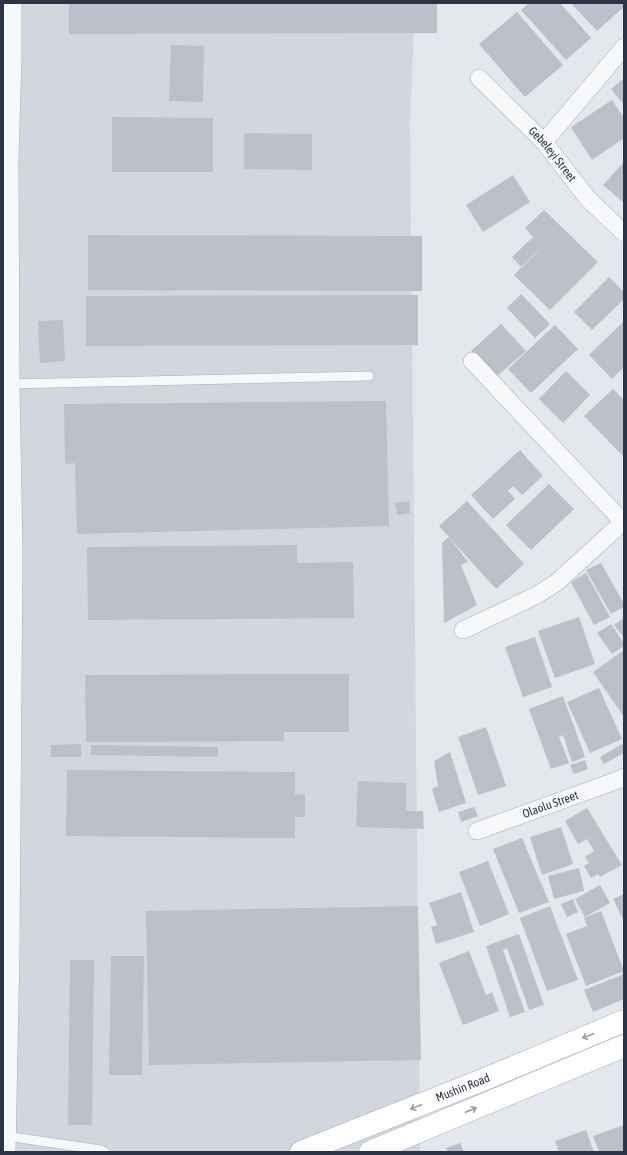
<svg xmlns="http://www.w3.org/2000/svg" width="627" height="1155" font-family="'Asap Condensed',sans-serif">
  <rect width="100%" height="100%" fill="#e4e7ec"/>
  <polygon fill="#d2d6de" points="3,3 415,3 410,120 420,1152 3,1152"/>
  <g fill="#bbc0ca">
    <polygon points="69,3 437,3 437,33 69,34"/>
    <polygon points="529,3 560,3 591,38 566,60 521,10"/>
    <polygon points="571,3 623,3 624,7 597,31"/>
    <polygon points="517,12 563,65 525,97 479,44"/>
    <polygon points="171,45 204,46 203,102 169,101"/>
    <polygon points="624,78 624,105 611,89"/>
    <polygon points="612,100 624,118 624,138 592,160 571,127"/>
    <polygon points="112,117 213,118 213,172 112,172"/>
    <polygon points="244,133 312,134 312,170 244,169"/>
    <polygon points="624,162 624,203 603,185"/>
    <polygon points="513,175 530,202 483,232 466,205"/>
    <polygon points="544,210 598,262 550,310 514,275 553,236 521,267 512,257 533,237 525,228"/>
    <polygon points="88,235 422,236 422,291 88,290"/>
    <polygon points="609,277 624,292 624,299 592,330 574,312"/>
    <polygon points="521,294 550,324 535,338 507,308"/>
    <polygon points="418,295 418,345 86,346 86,296"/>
    <polygon points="63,320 65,361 40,363 38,321"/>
    <polygon points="624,321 624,367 612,379 589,355"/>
    <polygon points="501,324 526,351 496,377 471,351"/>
    <polygon points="555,325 578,349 531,393 508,369"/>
    <polygon points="566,371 590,395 563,423 539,399"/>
    <polygon points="613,389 624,400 624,457 584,416"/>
    <polygon points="376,401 386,401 389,526 77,534 75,463 65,464 64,404"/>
    <polygon points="520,450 543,476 522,495 513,486 508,491 515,499 493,519 471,495"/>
    <polygon points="549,484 574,509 531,550 506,525"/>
    <polygon points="409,501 410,513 397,515 395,503"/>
    <polygon points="467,501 524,564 496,589 439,526"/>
    <polygon points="449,537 468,562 461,565 477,605 444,623 442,543"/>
    <polygon points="297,545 297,563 353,562 354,618 88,620 87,547"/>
    <polygon points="601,563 624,604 624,607 611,614 586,570"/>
    <polygon points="586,573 610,617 594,625 571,582"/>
    <polygon points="579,617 595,664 555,678 538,631"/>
    <polygon points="623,618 624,618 624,638 614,625"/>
    <polygon points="611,624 624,643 624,646 612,654 597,633"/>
    <polygon points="535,637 552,687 523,697 505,647"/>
    <polygon points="624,650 624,717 593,672"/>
    <polygon points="349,674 349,732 284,732 284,741 86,742 85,675"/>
    <polygon points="599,688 622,739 590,753 567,702"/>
    <polygon points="563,696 585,757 572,762 563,735 559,737 569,763 551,769 529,709"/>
    <polygon points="486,727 506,786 478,795 458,737"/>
    <polygon points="81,744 81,757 51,757 51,745"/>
    <polygon points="622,744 624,747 624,753 604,764 600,757"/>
    <polygon points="91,745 218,747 218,757 91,755"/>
    <polygon points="450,752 466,803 439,812 432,789 438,786 434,761"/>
    <polygon points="585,760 588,769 574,774 570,765"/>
    <polygon points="67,770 295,772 295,795 305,794 305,817 295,817 295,838 66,836"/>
    <polygon points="358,781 406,783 406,811 423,811 424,829 356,827"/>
    <polygon points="474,807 478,816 461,822 458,812"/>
    <polygon points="587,808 622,865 600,877 598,874 591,878 584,866 589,863 585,857 594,851 587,839 578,844 565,821"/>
    <polygon points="561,827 573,864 542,875 530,837"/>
    <polygon points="522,838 549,902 519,913 493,849"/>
    <polygon points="488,861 509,914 480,926 459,872"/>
    <polygon points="579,868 584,891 554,899 548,876"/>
    <polygon points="600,885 610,903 585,917 575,899"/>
    <polygon points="461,892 474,932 436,944 431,927 437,925 429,903"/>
    <polygon points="624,894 624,922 613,899"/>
    <polygon points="573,899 578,912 567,917 561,904"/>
    <polygon points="418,906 421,1060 149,1065 146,911"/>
    <polygon points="550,906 578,980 547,991 520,918"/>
    <polygon points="601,911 624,971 586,986 566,934 587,926 584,918"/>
    <polygon points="519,934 544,1005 529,1010 507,948 503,950 525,1012 510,1017 486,946"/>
    <polygon points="469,951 486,995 492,992 499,1011 463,1025 439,963"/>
    <polygon points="111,956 144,956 142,1075 109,1075"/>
    <polygon points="70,960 94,960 92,1125 68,1125"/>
    <polygon points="624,974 624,999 593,1012 584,990"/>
    <polygon points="624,1125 624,1152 599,1152 593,1136"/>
    <polygon points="586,1130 594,1152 559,1152 555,1141"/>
    <polygon points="460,1143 464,1152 448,1152 446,1148"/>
  </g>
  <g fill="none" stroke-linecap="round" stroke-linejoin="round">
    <g stroke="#a9aeb7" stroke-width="10">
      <g id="service">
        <polyline points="9,384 369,376"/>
        <polyline points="6,1136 101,1150 105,1152"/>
      </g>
    </g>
    <g stroke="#a9aeb7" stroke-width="18">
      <g id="minor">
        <path id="s1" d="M479 78 544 142 588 199 624 233"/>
        <polyline points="544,142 624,47"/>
        <polyline points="472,361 623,522"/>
        <polyline points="463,630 535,596 556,583 624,521"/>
        <path id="s2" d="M477 831 618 780 624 777"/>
      </g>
    </g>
    <g stroke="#a9aeb7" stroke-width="22">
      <polyline id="tertiary" points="5,1152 9,951 12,553 9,384 8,161 11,56 11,3"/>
    </g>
    <g stroke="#a3abb8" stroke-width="23">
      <g id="primary">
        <path id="s3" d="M301 1152 485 1079 624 1021"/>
        <polyline points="370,1152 624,1046"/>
      </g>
    </g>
    <use href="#service" stroke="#f7f8fa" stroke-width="9"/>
    <use href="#minor" stroke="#f7f8fa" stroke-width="17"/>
    <use href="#tertiary" stroke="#f7f8fa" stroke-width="21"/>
    <use href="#primary" stroke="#fff" stroke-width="22"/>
  </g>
  <defs><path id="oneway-shaft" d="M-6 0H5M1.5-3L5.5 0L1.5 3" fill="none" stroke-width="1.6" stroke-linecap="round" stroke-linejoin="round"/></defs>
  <g stroke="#959aa2">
    <use href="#oneway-shaft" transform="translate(588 1036) rotate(158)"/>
    <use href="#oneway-shaft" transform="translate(416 1107) rotate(158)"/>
    <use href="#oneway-shaft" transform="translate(471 1110) rotate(-23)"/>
  </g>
  <g text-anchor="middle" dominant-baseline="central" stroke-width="3" stroke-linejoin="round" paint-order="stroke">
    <g font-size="12" fill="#2b3445" stroke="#f4f6f9">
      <text stroke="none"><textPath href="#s1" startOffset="106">Gebeleyi Street</textPath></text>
      <text stroke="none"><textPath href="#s2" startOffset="78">Olaolu Street</textPath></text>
      <text stroke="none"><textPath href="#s3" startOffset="174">Mushin Road</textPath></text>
    </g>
  </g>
  <rect width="627" height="1155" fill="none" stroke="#2b3445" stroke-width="8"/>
</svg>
